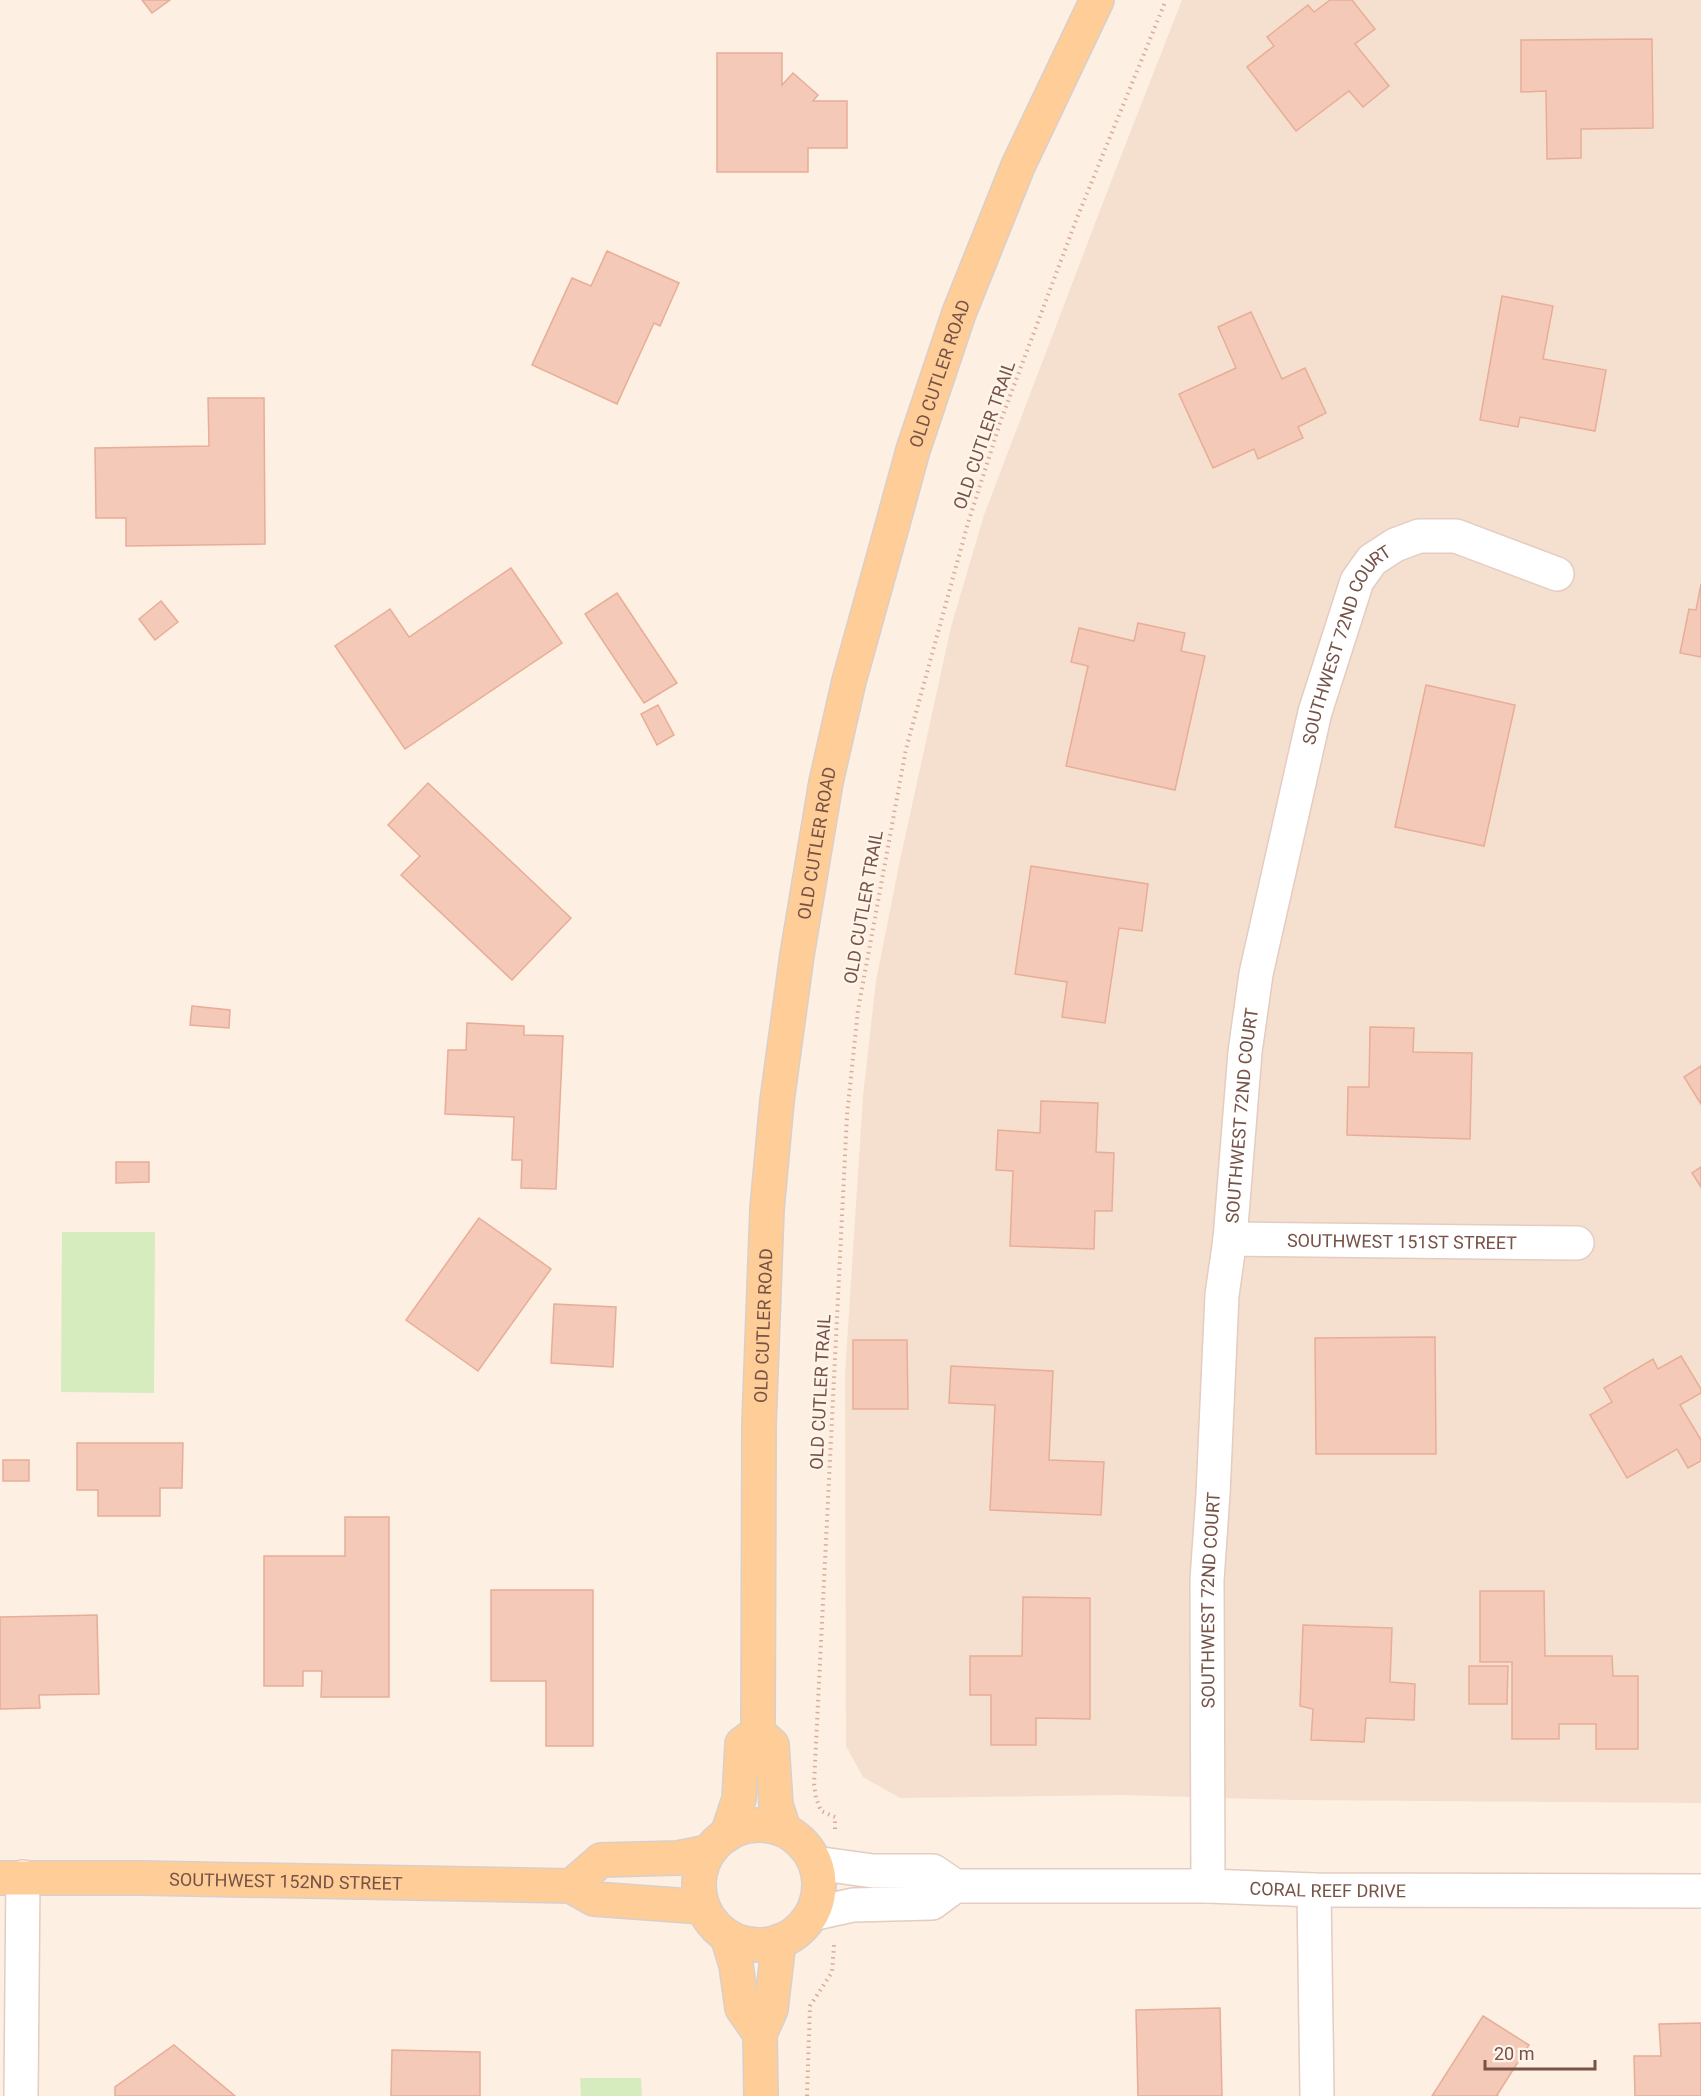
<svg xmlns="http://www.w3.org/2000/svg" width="1701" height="2096" font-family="Roboto,sans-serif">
  <rect width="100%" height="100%" fill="#fdefe1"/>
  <polygon fill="#f5e0cf" points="1182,0 1701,0 1701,1803 1292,1800 1122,1795 900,1798 863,1777 846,1746 845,1374 863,1096 876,981 900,860 951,627 984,515 1112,179"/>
  <g fill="#d6ecbf">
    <polygon points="62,1232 155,1232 154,1393 61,1392"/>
    <polygon points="580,2078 641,2078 642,2096 581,2096"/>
  </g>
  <g fill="#f4c9b7" stroke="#e8ad97" stroke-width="1.5">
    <polygon points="142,0 170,0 152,13"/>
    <polygon points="1330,0 1352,0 1375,29 1355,44 1389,86 1363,107 1349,91 1296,131 1247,67 1274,46 1267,37 1308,5 1314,12"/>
    <polygon points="1652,39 1653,128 1581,129 1581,158 1547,159 1546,91 1521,92 1521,40"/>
    <polygon points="717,53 782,53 782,85 793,73 818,95 813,101 847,101 847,148 808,148 808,172 717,172"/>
    <polygon points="607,251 679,283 660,326 654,323 617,404 532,365 572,278 591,286"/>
    <polygon points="1502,296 1553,306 1543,359 1606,370 1595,431 1520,417 1518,427 1480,420"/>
    <polygon points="1251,312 1282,379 1305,368 1326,413 1298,427 1303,438 1258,459 1254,449 1213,468 1179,394 1236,368 1218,327"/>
    <polygon points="208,398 264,398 265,544 126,546 126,518 96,518 95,448 209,446"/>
    <polygon points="511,568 562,643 405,749 335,646 390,609 409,637"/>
    <polygon points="1701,584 1701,657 1680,653 1689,609 1696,610"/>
    <polygon points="617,593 677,683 644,703 585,614"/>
    <polygon points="161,601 178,622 155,640 139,619"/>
    <polygon points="1138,623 1185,633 1181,651 1205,656 1175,790 1066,766 1088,666 1071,662 1079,628 1134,641"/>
    <polygon points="1426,685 1515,705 1484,846 1395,827"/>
    <polygon points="658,705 674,735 657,745 641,714"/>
    <polygon points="428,783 571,918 512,980 401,875 420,856 388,825"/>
    <polygon points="1031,866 1148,884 1142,931 1119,928 1105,1023 1062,1017 1067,982 1015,974"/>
    <polygon points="192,1006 230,1010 229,1028 190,1025"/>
    <polygon points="467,1023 524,1026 524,1035 563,1036 556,1189 521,1188 522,1160 512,1160 514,1117 445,1114 448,1050 466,1050"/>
    <polygon points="1370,1027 1414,1028 1413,1052 1472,1053 1470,1139 1347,1135 1348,1087 1369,1087"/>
    <polygon points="1701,1066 1701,1104 1684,1077"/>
    <polygon points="1041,1101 1098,1103 1096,1152 1114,1153 1112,1211 1095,1211 1094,1249 1010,1246 1013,1171 996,1170 998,1130 1040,1133"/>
    <polygon points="116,1162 149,1162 149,1182 116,1183"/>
    <polygon points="1701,1167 1701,1187 1692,1173"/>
    <polygon points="479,1218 551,1269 478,1371 406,1320"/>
    <polygon points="554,1304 616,1307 613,1367 551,1363"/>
    <polygon points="1435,1337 1436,1454 1316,1454 1315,1338"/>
    <polygon points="853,1340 907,1340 908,1409 853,1409"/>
    <polygon points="1681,1356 1701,1389 1701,1393 1680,1405 1701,1440 1701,1461 1688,1468 1677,1449 1627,1478 1590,1415 1612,1402 1604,1388 1653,1359 1658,1369"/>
    <polygon points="951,1366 1053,1371 1049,1460 1104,1462 1101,1515 990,1510 995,1405 949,1403"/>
    <polygon points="77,1443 183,1443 182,1488 160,1488 160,1516 98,1516 98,1490 77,1490"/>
    <rect x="3" y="1460" width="26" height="21"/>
    <polygon points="345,1517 389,1517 389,1697 321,1697 322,1671 303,1671 303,1686 264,1686 264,1556 345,1556"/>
    <polygon points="491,1590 593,1590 593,1746 546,1746 546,1681 491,1681"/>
    <polygon points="1480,1591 1544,1591 1545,1656 1612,1656 1613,1676 1638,1676 1638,1749 1596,1749 1596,1724 1559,1724 1559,1739 1512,1739 1512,1662 1480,1662"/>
    <polygon points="1023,1597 1090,1598 1090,1719 1036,1718 1036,1745 991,1745 991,1695 970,1695 970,1656 1022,1656"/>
    <polygon points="97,1615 99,1694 39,1695 40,1708 0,1709 0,1617"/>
    <polygon points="1303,1625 1392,1628 1390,1682 1415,1684 1414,1720 1366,1718 1364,1742 1311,1740 1313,1709 1300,1706"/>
    <polygon points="1469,1666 1508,1666 1507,1704 1469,1704"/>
    <polygon points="1220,2008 1222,2096 1138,2096 1136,2010"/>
    <polygon points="1483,2016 1529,2045 1497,2095 1498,2096 1432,2096"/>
    <polygon points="1701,2023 1701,2096 1635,2096 1634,2056 1661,2056 1659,2024"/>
    <polygon points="174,2045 235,2096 115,2096 115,2087"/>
    <polygon points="392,2050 480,2052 480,2096 391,2096"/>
  </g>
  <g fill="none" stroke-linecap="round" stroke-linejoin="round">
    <g stroke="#e4ccc0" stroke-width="36">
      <g id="minor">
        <path id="s1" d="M1230 1239 1577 1243"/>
        <path id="s2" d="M815 1863 873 1871H933L955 1886H1208L1314 1890 1701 1891"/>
        <path id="s3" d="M1208 1886 1207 1580 1213 1494 1222 1295 1230 1239 1245 1052 1256 974 1315 712 1357 581 1372 560 1395 545 1419 536H1456L1557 574"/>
        <polyline points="1314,1890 1317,2096"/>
        <polyline points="812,1914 853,1905 932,1903 955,1886"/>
        <polyline points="21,2096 23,1877"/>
      </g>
    </g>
    <g stroke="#d9cfcb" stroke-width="36">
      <g id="major">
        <circle cx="759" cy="1885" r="60"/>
        <path id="s4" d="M784 1830 776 1805 772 1745 758 1732 759 1424 767 1209 777 1101 797 955 826 782 849 681 893 523 913 450 959 313 1018 166 1097 0"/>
        <polyline points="727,1835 739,1799 742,1744 758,1732"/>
        <path id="s5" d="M0 1878H142L571 1886 594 1899 703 1907"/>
        <polyline points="571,1886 601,1860 678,1858 708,1852"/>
        <polyline points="727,1936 736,1965 742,2008 760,2034"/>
        <polyline points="761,2096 760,2034 771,2009 779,1941"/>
      </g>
    </g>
    <g stroke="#d9ac9a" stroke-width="4" stroke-dasharray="1.5 4.5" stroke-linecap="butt">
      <polyline points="835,1829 835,1817 821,1811 816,1798 814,1784 847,1115 858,1010 906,749 968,523 1001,420 1077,218 1166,0"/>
      <polyline points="807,2096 810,2006 832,1972 834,1945"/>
    </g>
    <use href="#minor" stroke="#fff" stroke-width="33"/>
    <use href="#major" stroke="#ffcd97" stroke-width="33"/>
  </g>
  <g text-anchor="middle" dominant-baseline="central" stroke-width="5" stroke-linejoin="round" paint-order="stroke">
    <g font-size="18" fill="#765247" stroke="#fff4e9">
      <text stroke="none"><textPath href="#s4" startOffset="1484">OLD CUTLER ROAD</textPath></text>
      <text transform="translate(984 435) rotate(-71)">OLD CUTLER TRAIL</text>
      <text stroke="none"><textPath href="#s3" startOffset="1258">SOUTHWEST 72ND COURT</textPath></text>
      <text stroke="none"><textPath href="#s4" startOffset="998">OLD CUTLER ROAD</textPath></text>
      <text transform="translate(863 907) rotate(-80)">OLD CUTLER TRAIL</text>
      <text stroke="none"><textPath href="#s3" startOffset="772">SOUTHWEST 72ND COURT</textPath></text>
      <text stroke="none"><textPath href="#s1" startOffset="172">SOUTHWEST 151ST STREET</textPath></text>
      <text stroke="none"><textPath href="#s4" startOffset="512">OLD CUTLER ROAD</textPath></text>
      <text transform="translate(820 1392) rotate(-87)">OLD CUTLER TRAIL</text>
      <text stroke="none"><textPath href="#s3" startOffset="286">SOUTHWEST 72ND COURT</textPath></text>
      <text stroke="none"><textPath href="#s5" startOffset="286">SOUTHWEST 152ND STREET</textPath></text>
      <text stroke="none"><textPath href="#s2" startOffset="518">CORAL REEF DRIVE</textPath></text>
    </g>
  </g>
  <path d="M1485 2060v9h110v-9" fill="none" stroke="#765247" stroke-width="3"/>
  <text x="1494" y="2060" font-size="18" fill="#765247" stroke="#fff4e9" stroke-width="4.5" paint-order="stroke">20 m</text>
</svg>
